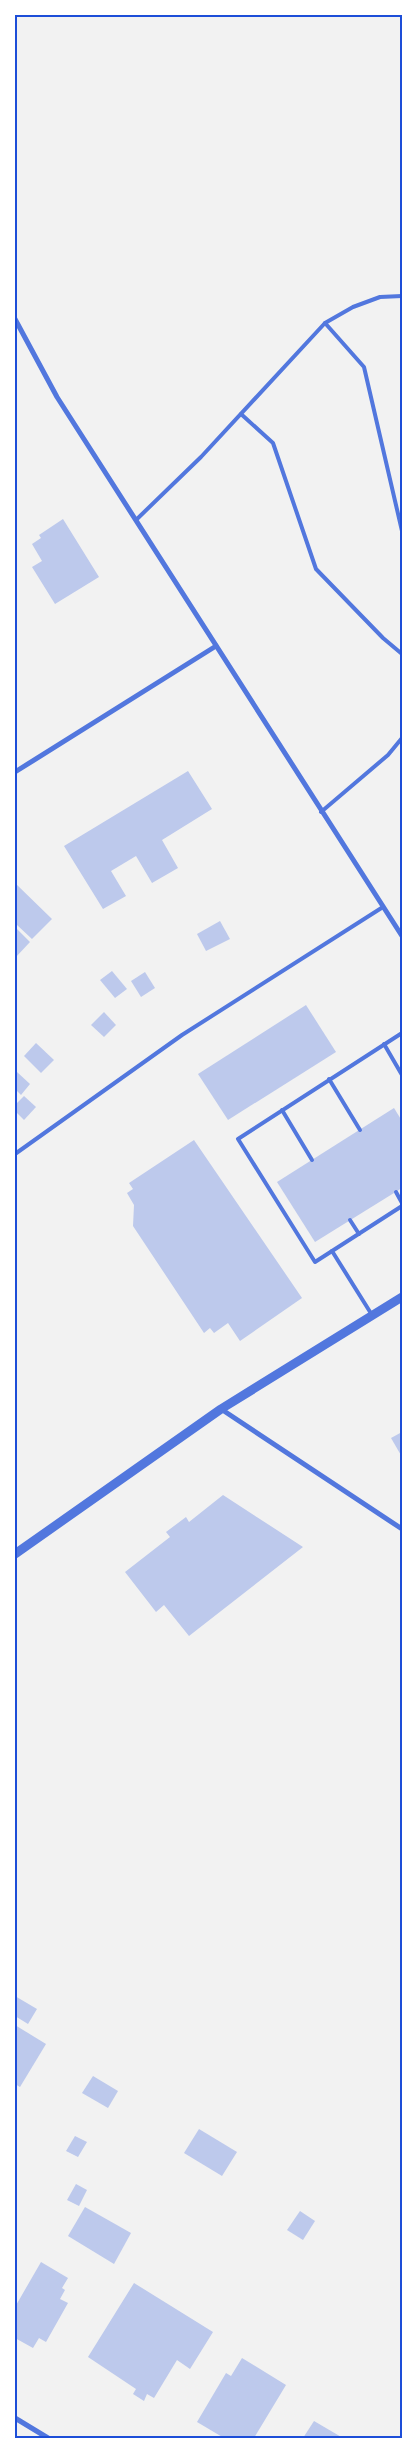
<svg xmlns="http://www.w3.org/2000/svg" width="417" height="2453" font-family="'Titillium Web',sans-serif">
  <rect width="100%" height="100%" fill="#f2f2f2"/>
  <g fill="#bdc9ec">
    <polygon points="63,519 99,577 55,604 32,567 42,561 32,544 41,538 39,535"/>
    <polygon points="188,771 212,809 162,840 178,868 152,883 136,856 111,871 126,896 103,909 64,846"/>
    <polygon points="15,883 52,919 32,939 17,925 15,927 30,942 15,958"/>
    <polygon points="220,921 230,939 206,951 197,934"/>
    <polygon points="112,971 127,989 115,998 100,980"/>
    <polygon points="145,972 155,988 141,997 131,981"/>
    <polygon points="306,1005 336,1052 228,1120 198,1074"/>
    <polygon points="104,1012 116,1025 104,1037 91,1025"/>
    <polygon points="36,1043 54,1060 41,1073 24,1056"/>
    <polygon points="17,1072 30,1084 21,1095 15,1089 15,1074"/>
    <polygon points="24,1096 36,1107 24,1120 15,1111 15,1105"/>
    <polygon points="394,1108 402,1121 402,1188 315,1242 277,1182"/>
    <polygon points="194,1140 302,1298 240,1341 228,1323 214,1333 210,1328 204,1333 133,1226 134,1205 127,1193 133,1189 129,1183"/>
    <polygon points="402,1432 402,1457 391,1438"/>
    <polygon points="223,1495 303,1547 189,1636 164,1605 156,1612 125,1572 170,1537 166,1532 186,1517 189,1522"/>
    <polygon points="15,1996 37,2009 28,2024 15,2016"/>
    <polygon points="15,2025 46,2044 20,2087 15,2084"/>
    <polygon points="93,2076 118,2091 108,2108 82,2093"/>
    <polygon points="199,2129 237,2152 222,2176 184,2153"/>
    <polygon points="75,2136 87,2142 78,2157 66,2151"/>
    <polygon points="76,2184 87,2190 79,2206 67,2200"/>
    <polygon points="85,2207 131,2233 114,2264 68,2236"/>
    <polygon points="300,2211 315,2221 303,2240 287,2230"/>
    <polygon points="41,2262 68,2278 62,2288 65,2290 60,2299 68,2303 46,2342 39,2338 33,2348 15,2338 15,2307"/>
    <polygon points="134,2283 213,2332 190,2369 177,2360 154,2398 147,2394 144,2401 133,2394 136,2389 88,2357"/>
    <polygon points="242,2358 286,2385 254,2438 224,2438 197,2422 226,2373 231,2376"/>
    <polygon points="314,2421 343,2438 303,2438"/>
  </g>
  <g fill="none" stroke-linecap="round" stroke-linejoin="round">
    <g stroke="#5277de" stroke-width="4">
      <polyline points="325,323 364,367 402,531"/>
      <polyline points="241,414 273,443 316,569 383,638 402,654"/>
      <polyline points="137,519 201,457 325,323 353,307 380,297 402,296"/>
      <polyline points="321,812 388,755 402,738"/>
      <polyline points="402,1033 238,1139 315,1262 402,1206"/>
      <polyline points="384,1044 402,1075"/>
      <polyline points="329,1079 360,1130"/>
      <polyline points="282,1110 312,1160"/>
      <polyline points="15,1154 182,1035 383,907"/>
      <polyline points="396,1192 402,1203"/>
      <polyline points="350,1220 359,1234"/>
      <polyline points="332,1251 372,1315"/>
    </g>
    <g stroke="#5277de" stroke-width="5">
      <polyline points="15,319 57,397 402,936"/>
      <polyline points="15,772 216,646"/>
      <polyline points="221,1409 402,1529"/>
      <polyline points="15,2418 48,2438"/>
    </g>
    <polyline stroke="#5277de" stroke-width="9" points="15,1554 221,1409 402,1297"/>
  </g>
  <rect width="417" height="2453" fill="none" stroke="#ffffff" stroke-width="32"/>
  <rect x="16" y="16" width="385" height="2421" fill="none" stroke="#1d4ed8" stroke-width="2"/>
</svg>
